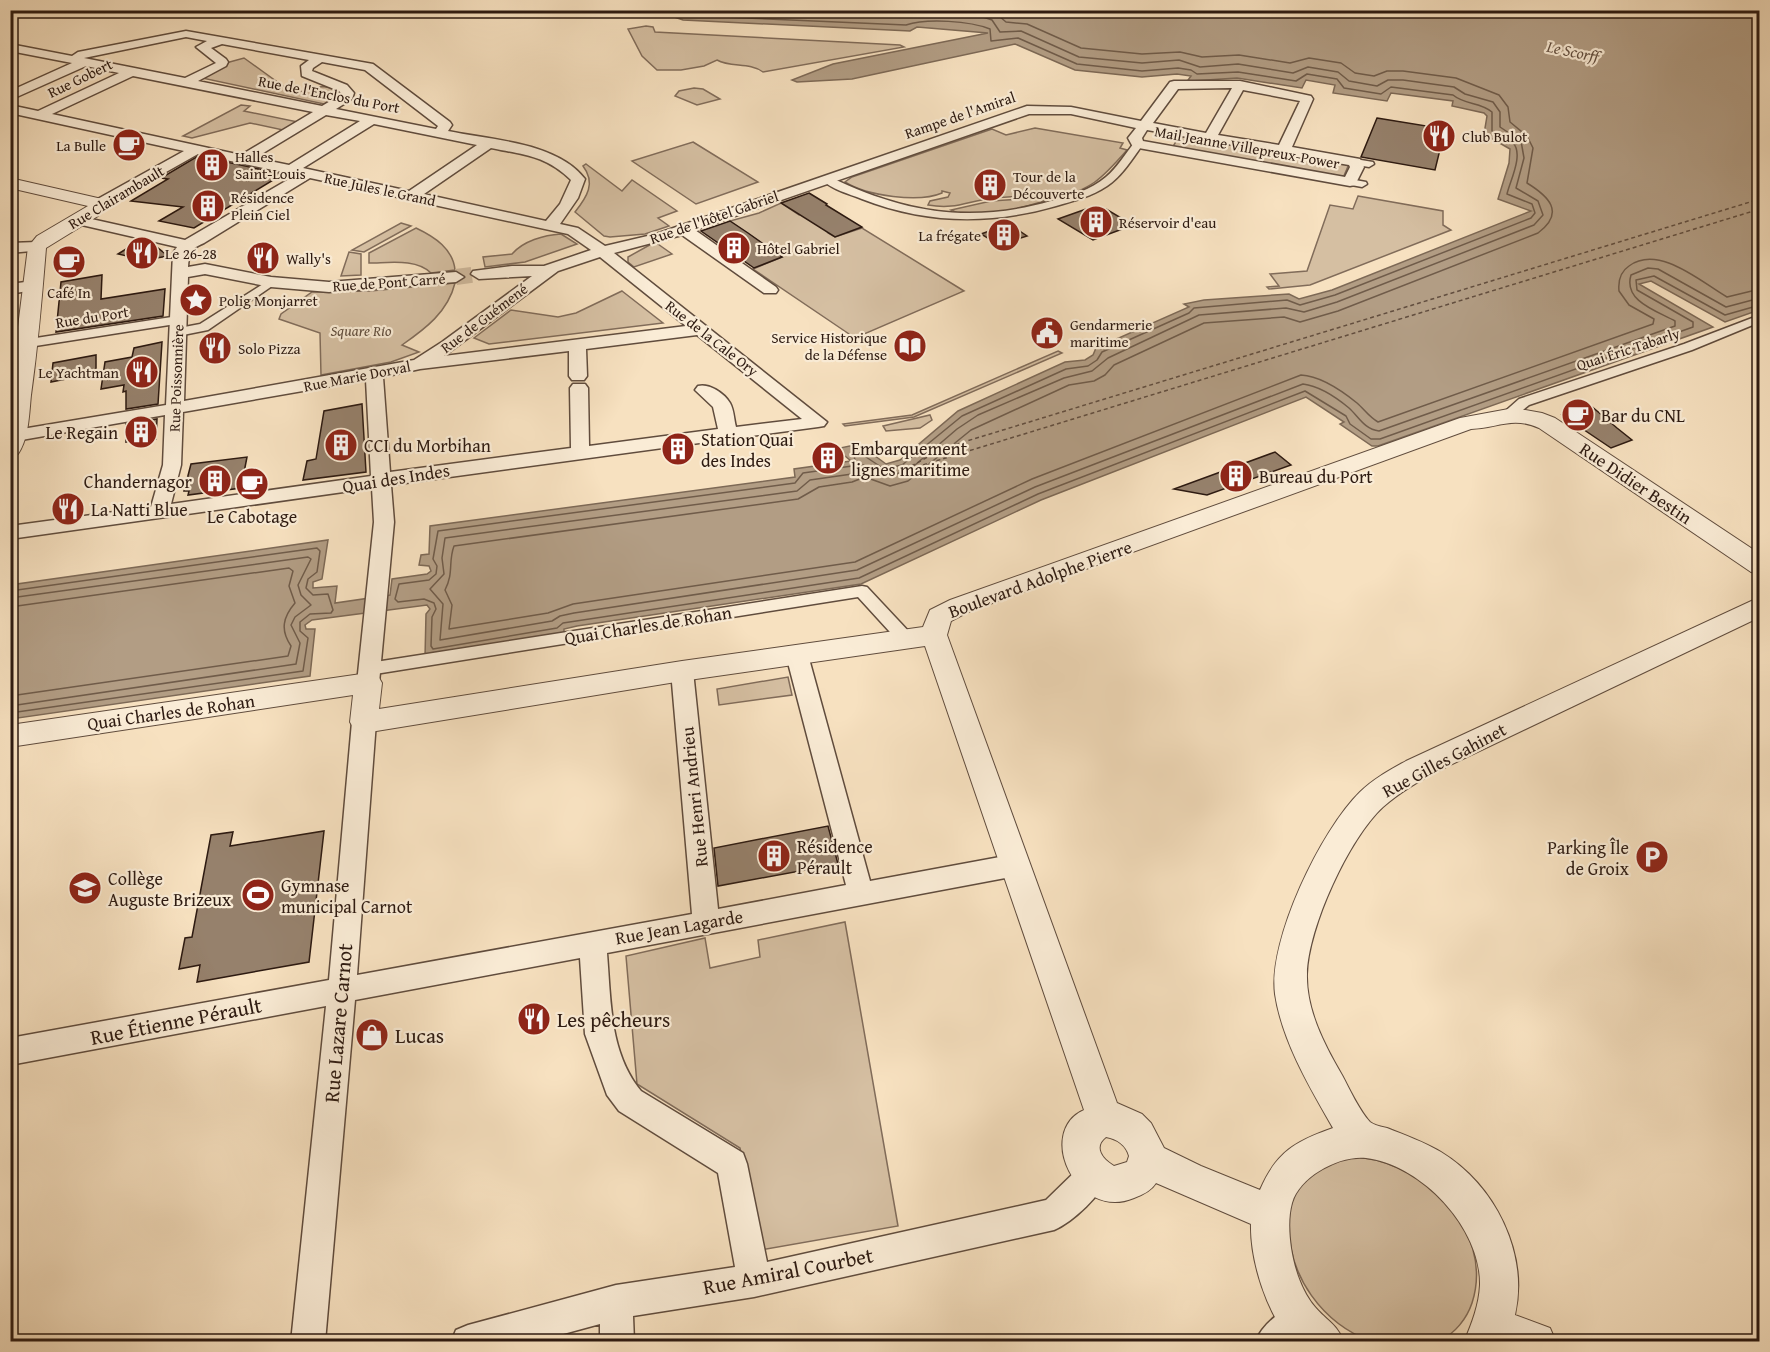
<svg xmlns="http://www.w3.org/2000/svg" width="1770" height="1352" font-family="'Gentium Book Plus',serif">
  <rect width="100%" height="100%" fill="#f7e1c0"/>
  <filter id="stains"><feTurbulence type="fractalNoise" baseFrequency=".00333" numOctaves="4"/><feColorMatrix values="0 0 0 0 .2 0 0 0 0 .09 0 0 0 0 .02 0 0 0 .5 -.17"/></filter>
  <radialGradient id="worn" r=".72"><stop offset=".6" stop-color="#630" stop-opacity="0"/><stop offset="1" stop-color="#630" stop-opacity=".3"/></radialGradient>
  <g fill="#d5bfa2" stroke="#816c5a" stroke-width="1.5">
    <path d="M646 26 653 27 655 32 900 45 904 47 763 72C749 62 731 68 717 60L704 66 681 70H657L642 56 628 29Z"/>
    <path d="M244 58 294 94C309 89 330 80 342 95L324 104 202 78 226 63Z"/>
    <polygon points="694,88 703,89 720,99 697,105 675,96 679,91"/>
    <polygon points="241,105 250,106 244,111 298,122 283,130 250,123 192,138 183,136"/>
    <path d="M1035 128 1123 143 1120 148 1127 150C1099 182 1093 187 1053 201L1046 196C1029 196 1011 196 993 198 967 201 956 210 928 205L930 201 948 197 950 193 942 191V193C919 203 867 196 845 182L852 177 992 129 1006 135Z"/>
    <polygon points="1180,135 1349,164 1343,178 1172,148"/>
    <polygon points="693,142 758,182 696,204 632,161"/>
    <path d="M586 164 622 191 632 180 677 211 658 218 669 226 645 234 610 237 604 236 575 212C587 197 596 183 583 166Z"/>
    <polygon points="1358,196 1443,211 1443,225 1451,230 1310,285 1269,289 1267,287 1279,286 1270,274 1307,271 1330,205 1353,209"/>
    <path d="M1040 198 1045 201C1017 208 978 224 951 210L991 201Z"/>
    <polygon points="781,203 799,215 814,209 828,233 835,237 862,228 964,291 855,338 753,269 782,257 730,221 759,213"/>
    <polygon points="401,223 411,226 364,252 352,250"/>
    <path d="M416 228C435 237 453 249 455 270L431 273C416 258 388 263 369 263V253Z"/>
    <path d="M561 234 577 244 525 262 485 267 483 257 512 254C523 241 544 235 561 234Z"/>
    <polygon points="655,242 672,254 634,267 628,262 628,257"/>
    <polygon points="349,252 361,254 361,275 341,276"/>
    <path d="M455 283C448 312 425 329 402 345L419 352 391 362 321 375 320 333 279 319 281 314 312 292 370 291Z"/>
    <polygon points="622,291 663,323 489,344 474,338 511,310 558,317 576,313"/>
    <polygon points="1058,351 1062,353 914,417 845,426 843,424 912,415"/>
    <polygon points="930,415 932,420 920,428 886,431 883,426"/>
    <polygon points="788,677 792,695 719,705 717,689"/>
    <polygon points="845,922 898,1226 761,1250 740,1148 637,1084 626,956 705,938 710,968 760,957 758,940"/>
    <path d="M1348 1157C1419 1156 1496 1229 1472 1303 1467 1318 1455 1334 1440 1340 1430 1345 1386 1341 1372 1342 1322 1323 1288 1276 1289 1224 1289 1205 1296 1182 1313 1171 1323 1164 1337 1162 1348 1157Z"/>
  </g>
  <polygon fill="#b29d84" stroke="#7d6956" stroke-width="1.5" points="657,11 1759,11 1759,310 1725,322 1651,281 1639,284 1713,327 1378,446 1372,446 1340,424 1344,422 1306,397 1041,500 861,584 577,626 564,629 564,633 425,657 426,614 430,609 427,605 312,620 305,625 306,629 315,629 310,676 11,719 10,585 328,540 322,579 313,582 313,588 337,586 335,603 390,595 392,579 427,574 431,571 429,566 419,565 421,555 429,554 430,526 795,477 794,469 851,461 840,452 840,448 859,444 886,464 900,460 958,411 1065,362 1085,360 1093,355 1096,348 1189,307 1184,304 1204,300 1289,294 1299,299 1332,290 1531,211 1498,199 1509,163 1510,149 1484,134 1487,116 1484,113 1452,106 1453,101 1391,93 1387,101 1333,93 1335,85 1306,80 1302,88 1237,78 1191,81 1188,80 1191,76 1177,74 1142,77 1075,70 1015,44 852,79 797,82 792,80 833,64 988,33 917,27 910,31 683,20"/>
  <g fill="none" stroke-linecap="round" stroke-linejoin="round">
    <g stroke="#705c4a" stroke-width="1.5">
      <path d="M674 10 685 14 723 17 906 25C927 18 970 21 990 29L991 41 1018 38 1077 64 1142 71 1178 68 1191 70 1197 74 1238 72 1296 81 1307 74 1337 79 1344 88 1381 94 1391 87 1453 95C1465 105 1480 102 1492 112V131C1498 135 1508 138 1513 143 1524 154 1510 181 1507 194L1532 204 1535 213 1531 218 1335 295 1300 305 1287 300 1194 308 1189 313 1102 352 1097 360 1088 366 1066 369 962 416 902 465 884 469 857 451 854 453 855 462 852 466 803 473 795 483 438 531 433 559 437 566 436 574 429 580 399 584 395 599 398 602 424 599 434 603 436 609 432 617 431 646 433 649 557 628 563 623 859 578 1038 494 1305 391 1346 416 1350 424 1371 439H1380L1693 327V322L1637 290 1636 280 1654 276 1725 315 1760 305"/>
      <path d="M764 10C809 12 859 19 904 17 933 16 964 10 992 20L1000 32 1021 31 1079 57 1142 63 1179 60 1200 67 1238 64 1293 73 1308 67 1338 72 1349 81 1377 86 1388 80H1403L1454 87 1465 94 1493 102 1500 112V127L1521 141 1524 158 1516 188 1538 201 1543 215 1534 225 1337 302 1304 312 1286 308 1199 315 1108 358 1092 371 1064 378 978 415 957 429 908 471 884 477 863 465 852 474 810 480 797 491 445 538 442 558 444 574 430 589 443 604 440 640 552 621 560 616 574 613 857 570 1035 487 1303 384C1319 386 1337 398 1349 408 1359 417 1364 429 1379 431L1675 326V321C1657 311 1623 301 1631 275L1648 268 1658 269 1726 307 1760 298"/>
      <path d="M992 10 1006 22 1027 24 1081 48 1142 54 1180 52 1202 57 1239 55 1290 63 1309 58 1341 63 1355 73 1374 76 1387 71H1403L1456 78 1499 95 1508 107 1510 122 1527 136 1533 148 1527 183C1548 196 1566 212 1538 233L1338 311 1300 322 1284 317 1204 323 1114 365 1105 375 1094 381 1069 385 971 430 908 481 890 486 865 477 852 482 819 487 798 499 454 546C448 562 454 573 445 590L452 605 449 629 548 613 573 604 855 562 1032 479 1301 375C1321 376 1341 390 1357 403 1364 409 1369 417 1378 422L1653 324 1654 319 1629 305 1619 291C1618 281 1620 272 1629 266 1659 244 1701 282 1727 297L1760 289"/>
      <polyline points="10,591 317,548 320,551 317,572 308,579 306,588 313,595 328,594 333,610 331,613 310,614 300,622 300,631 308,638 303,671 10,713"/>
      <polyline points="10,598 308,557 311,559 298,585 301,595 311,605 295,617 291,625 300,643 296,664 10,706"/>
      <path d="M10 607 289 568 293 571 289 586 295 603C283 617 280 630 291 646L288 656 10 696"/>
    </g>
    <g stroke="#624e3f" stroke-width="1.5" stroke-dasharray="4 3" stroke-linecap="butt">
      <polyline points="903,471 1760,209"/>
      <polyline points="899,473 944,448 1760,199"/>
    </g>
  </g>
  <g fill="#96816c" stroke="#2d1a11" stroke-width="1.5">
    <polygon points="1377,118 1445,129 1435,170 1361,157"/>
    <polygon points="198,156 283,174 194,228 159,221 183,207 131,201 168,179 161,178"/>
    <polygon points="809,193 827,204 826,205 862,227 835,237 781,203"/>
    <polygon points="1089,208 1106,209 1133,225 1093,240 1058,219"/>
    <polygon points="730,221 748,233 782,257 754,268 701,231"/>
    <polygon points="1009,224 1027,236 999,245 981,234"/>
    <polygon points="139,241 153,244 168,256 145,260 118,254"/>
    <polygon points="102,275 101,299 165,289 163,316 56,332 61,282"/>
    <polygon points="162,342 158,404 126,409 126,391 123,392 124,385 101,389 105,362 132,357 134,348"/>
    <polygon points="96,355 96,373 51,382 53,363"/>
    <polygon points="362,404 366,472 303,480 307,461 316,459 324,411"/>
    <polygon points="1590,405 1617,428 1632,440 1611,448 1562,415"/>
    <polygon points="157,419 156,439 149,437 126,442 126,424"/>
    <polygon points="1275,452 1291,465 1207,495 1174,489"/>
    <polygon points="247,457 241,488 188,495 189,491 184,491 191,464"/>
    <polygon points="828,826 838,864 718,886 714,848"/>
    <polygon points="324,831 309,962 197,982 200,965 179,969 185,938 192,937 211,835 233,832 230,846"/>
  </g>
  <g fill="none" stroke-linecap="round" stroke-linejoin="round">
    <polyline stroke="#cfb99d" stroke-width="16" stroke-dasharray="16 8" stroke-linecap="butt" points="456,277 479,274"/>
    <g stroke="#604c3d" stroke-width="3">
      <g id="pedestrian">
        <path d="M1138 141 1143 144C1133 158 1122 176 1107 186 1092 196 1074 201 1056 206 990 225 926 224 862 199 849 194 831 189 821 179L830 177C904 213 971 224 1051 201 1070 196 1091 190 1106 177 1117 168 1125 154 1135 142Z"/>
        <polygon points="1355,159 1373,162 1374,164 1369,167 1351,164 1350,162"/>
        <polygon points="1350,179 1366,182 1367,184 1362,187 1346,184 1346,180"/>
        <polygon points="271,279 275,280 275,284 208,330 178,336 172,332 174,329 200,324"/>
        <polygon points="1760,315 1760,322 1692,350 1529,405 1514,417 1504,417 1502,414 1519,399 1684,344"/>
        <polygon points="178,316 182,317 182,323 10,350 10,342"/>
        <polygon points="862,586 867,587 912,635 914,639 912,643 900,643 858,597 369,675 363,673 361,669 363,665 369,663"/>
      </g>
    </g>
    <g stroke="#604c3d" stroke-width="3">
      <g id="minor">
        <path d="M186 31 373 64 450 122 452 125 448 131C491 140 557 142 585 179L578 198 560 224 578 228 605 246 656 234 1027 106 1071 107 1141 121 1170 82 1174 81H1240L1311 96 1313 99 1292 147 1360 159 1364 167 1355 185 1350 186 1133 147 1128 138 1136 128 1071 114H1029L695 230 776 287 778 290 776 293H764L682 235 614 253 827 422 824 426 818 427 391 485 394 522 379 683 376 689 368 691 360 689 357 683 374 522 372 488 10 539V526L151 507 163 465 165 415 10 442V431L166 405 173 253 177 247 73 223 71 220 73 217 78 216 185 240 296 175 198 154 104 207H94L92 204 94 201 184 151 10 113V105L38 111 119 73 86 66 10 100V91L72 63 10 51V44L72 56 78 52ZM186 37 207 41 196 47 216 63 185 78 84 58ZM222 44 309 60 301 66 302 76 339 91 342 94 322 106 198 81 226 66 228 62 226 59 211 48ZM322 62 365 70 438 126 436 129 336 109 352 99 354 93 347 85 312 71 313 68ZM133 76 313 112 241 155 52 114ZM1230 88H1232L1206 133 1153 123 1178 89ZM1243 90 1300 101 1279 145 1218 135ZM326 115 360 121 289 165 255 158ZM374 124 477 145 409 191 303 168ZM1147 130 1349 165 1350 167 1345 177 1143 141 1142 138ZM491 148C524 155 545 155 571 180L560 204 546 221 424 194ZM310 178 568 234 591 250 544 266H512L473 271 471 274 479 279 532 276 442 342 414 360 184 401 188 277 205 274 271 287 329 292 456 282 464 277 456 272 329 282 271 277 205 264 188 267C189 252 190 249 204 243ZM600 257 686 326 444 356 558 271ZM697 335 802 419 736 427C734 420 734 410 730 403 724 393 709 383 698 386L695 390 713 407 718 429 589 446 588 388 585 384H573L570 388 571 448 390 472 383 377 420 369 569 351V376L572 380H584L587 376 586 349ZM366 380 371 476 171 504 181 465 183 412Z"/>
        <polygon points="37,242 45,247 42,250 10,253 10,243"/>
        <polygon points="33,281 41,286 39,289 10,294 10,284"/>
        <path d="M797 647 805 649 808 655 870 881 1016 854 1025 857 1029 865 1025 873 1016 876 607 953C611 1001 609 1052 641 1091L743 1153 747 1164 767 1262 1046 1200 1083 1164 1094 1160 1105 1164 1109 1175C1102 1194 1073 1222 1054 1230L754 1297 633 1316 634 1342H600V1324L534 1342H451L456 1330 468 1325 616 1285 735 1267 718 1173 619 1111 607 1095 585 1034 580 958 355 1000 325 1342H291L326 1006 10 1065V1038L329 980 352 722 356 716 364 713 372 716 376 722 357 975 692 914 671 671 674 665 682 663 690 665 693 671 718 909 846 885 786 655 789 649Z"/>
        <path d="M1299 1302 1311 1307 1316 1319 1311 1331 1298 1342H1255C1263 1324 1281 1310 1299 1302Z"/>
      </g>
    </g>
    <g stroke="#604c3d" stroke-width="2">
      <g id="tertiary">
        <path d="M10 178 102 199 108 205 98 216 46 248C42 297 38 346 31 395 29 414 29 438 18 454L10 456V391L28 247 37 236 88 206 10 188Z"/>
        <path d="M1514 408 1542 413 1555 418 1760 554V574L1751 572 1539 428C1512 416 1498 428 1471 429L968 612 951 621 947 635 1117 1103 1142 1114 1151 1123 1164 1148 1201 1166 1260 1190C1276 1152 1296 1141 1333 1128 1310 1088 1282 1041 1275 994 1268 940 1321 830 1360 792 1373 779 1390 770 1406 761L1760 597V617L1444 768C1422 779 1401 791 1383 807 1349 838 1308 928 1307 974 1306 1010 1325 1046 1342 1075 1350 1090 1359 1110 1370 1122 1374 1125 1382 1127 1387 1128 1405 1135 1424 1142 1441 1152 1495 1185 1529 1253 1515 1315L1550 1328 1556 1342H1464C1472 1323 1479 1305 1480 1285 1481 1228 1422 1165 1366 1158 1340 1155 1300 1176 1292 1203 1288 1217 1289 1234 1291 1248 1294 1268 1302 1292 1315 1307 1327 1321 1337 1324 1344 1342H1293C1267 1316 1250 1260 1251 1224L1156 1183C1151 1191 1142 1195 1134 1198 1077 1222 1035 1132 1084 1110L925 646 682 681 364 733 354 729 350 722 353 695 10 747V725L368 673 378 676 382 683 379 709 682 661 923 627 930 610 950 600 1460 418ZM1106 1137C1117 1139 1126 1145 1129 1156L1127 1162 1114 1166C1102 1159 1093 1147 1106 1137Z"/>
      </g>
    </g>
    <use href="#pedestrian" fill="#faecd6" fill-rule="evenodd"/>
    <use href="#minor" fill="#faecd6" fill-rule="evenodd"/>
    <use href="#tertiary" fill="#faecd6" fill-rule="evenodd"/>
  </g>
  <defs>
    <g id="restaurant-disc" transform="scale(1.725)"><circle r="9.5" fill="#8f2418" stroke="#faecd6"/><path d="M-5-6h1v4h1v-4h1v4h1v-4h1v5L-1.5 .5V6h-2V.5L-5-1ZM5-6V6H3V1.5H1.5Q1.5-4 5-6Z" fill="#fff"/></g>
    <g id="cafe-disc" transform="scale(1.725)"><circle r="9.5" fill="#8f2418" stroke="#faecd6"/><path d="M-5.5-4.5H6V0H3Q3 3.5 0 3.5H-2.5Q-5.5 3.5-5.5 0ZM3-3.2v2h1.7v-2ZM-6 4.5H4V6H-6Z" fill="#fff"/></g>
    <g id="building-disc" transform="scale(1.725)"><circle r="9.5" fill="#8f2418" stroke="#faecd6"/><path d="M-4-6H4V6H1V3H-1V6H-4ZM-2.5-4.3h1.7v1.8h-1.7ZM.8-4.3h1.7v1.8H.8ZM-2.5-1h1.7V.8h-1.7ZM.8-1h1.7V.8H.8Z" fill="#fff"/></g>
    <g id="sight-disc" transform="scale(1.725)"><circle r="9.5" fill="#8f2418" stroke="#faecd6"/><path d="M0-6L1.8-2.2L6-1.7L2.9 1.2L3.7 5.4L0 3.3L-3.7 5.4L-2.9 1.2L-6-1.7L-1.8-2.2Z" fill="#fff"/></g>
    <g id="civic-disc" transform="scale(1.725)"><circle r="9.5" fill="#8f2418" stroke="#faecd6"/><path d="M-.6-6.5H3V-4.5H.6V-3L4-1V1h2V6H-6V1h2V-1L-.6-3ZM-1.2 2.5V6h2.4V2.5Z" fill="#fff"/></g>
    <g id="library-disc" transform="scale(1.725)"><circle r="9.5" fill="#8f2418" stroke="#faecd6"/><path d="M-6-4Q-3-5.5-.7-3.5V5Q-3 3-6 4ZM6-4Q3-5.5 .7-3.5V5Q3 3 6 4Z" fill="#fff"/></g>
    <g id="parking-disc" transform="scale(1.725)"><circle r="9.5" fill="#8f2418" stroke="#faecd6"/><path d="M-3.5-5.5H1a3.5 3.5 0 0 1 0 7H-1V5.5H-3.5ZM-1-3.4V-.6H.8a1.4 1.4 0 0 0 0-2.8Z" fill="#fff"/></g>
    <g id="school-disc" transform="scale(1.725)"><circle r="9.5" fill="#8f2418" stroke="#faecd6"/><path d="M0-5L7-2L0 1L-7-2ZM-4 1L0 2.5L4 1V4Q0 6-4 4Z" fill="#fff"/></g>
    <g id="stadium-disc" transform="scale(1.725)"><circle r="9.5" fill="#8f2418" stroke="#faecd6"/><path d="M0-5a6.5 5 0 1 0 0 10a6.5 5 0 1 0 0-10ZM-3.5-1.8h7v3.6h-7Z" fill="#fff"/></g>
    <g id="shop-disc" transform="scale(1.725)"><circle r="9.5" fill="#8f2418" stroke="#faecd6"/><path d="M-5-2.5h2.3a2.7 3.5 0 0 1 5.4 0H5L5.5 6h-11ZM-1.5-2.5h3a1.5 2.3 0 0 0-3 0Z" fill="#fff"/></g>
  </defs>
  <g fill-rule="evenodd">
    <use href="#restaurant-disc" x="1439" y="136"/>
    <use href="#cafe-disc" x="129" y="145"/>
    <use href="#building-disc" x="212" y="165"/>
    <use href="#building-disc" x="990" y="185"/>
    <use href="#building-disc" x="208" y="206"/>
    <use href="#building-disc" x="1096" y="222"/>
    <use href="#building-disc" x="1004" y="235"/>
    <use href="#building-disc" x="734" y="248"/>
    <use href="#restaurant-disc" x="142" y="253"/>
    <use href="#restaurant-disc" x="263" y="258"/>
    <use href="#cafe-disc" x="69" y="262"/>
    <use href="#sight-disc" x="196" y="300"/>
    <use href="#civic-disc" x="1047" y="333"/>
    <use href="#library-disc" x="910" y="346"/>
    <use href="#restaurant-disc" x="215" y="348"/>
    <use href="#restaurant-disc" x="142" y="372"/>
    <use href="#cafe-disc" x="1578" y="415"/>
    <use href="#building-disc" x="141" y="432"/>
    <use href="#building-disc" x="341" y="445"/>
    <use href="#building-disc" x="678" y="449"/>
    <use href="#building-disc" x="828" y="458"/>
    <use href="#building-disc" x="1236" y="476"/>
    <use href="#building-disc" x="215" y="481"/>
    <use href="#cafe-disc" x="252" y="484"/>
    <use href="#restaurant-disc" x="68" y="509"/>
    <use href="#building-disc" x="774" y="856"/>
    <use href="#parking-disc" x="1652" y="857"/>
    <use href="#school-disc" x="85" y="888"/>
    <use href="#stadium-disc" x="258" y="895"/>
    <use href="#restaurant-disc" x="534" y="1019"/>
    <use href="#shop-disc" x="372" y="1035"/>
  </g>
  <g text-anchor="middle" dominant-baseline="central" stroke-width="4.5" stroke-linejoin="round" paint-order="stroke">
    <g font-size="15" fill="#2d1a11" stroke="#faecd6">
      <text transform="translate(80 78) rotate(-26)">Rue Gobert</text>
      <text transform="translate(329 94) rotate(11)">Rue de l'Enclos du Port</text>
      <text transform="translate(960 115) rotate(-19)">Rampe de l'Amiral</text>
      <text transform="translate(1247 147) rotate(10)">Mail Jeanne Villepreux-Power</text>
      <text transform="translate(380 189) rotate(12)">Rue Jules le Grand</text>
      <text transform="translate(116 197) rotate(-31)">Rue Clairambault</text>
      <text transform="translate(714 217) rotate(-19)">Rue de l'hôtel Gabriel</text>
      <text transform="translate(389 282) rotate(-4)">Rue de Pont Carré</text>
      <text transform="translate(92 317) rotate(-9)">Rue du Port</text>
      <text transform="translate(484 318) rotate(-37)">Rue de Guémené</text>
      <text transform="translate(712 338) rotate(38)">Rue de la Cale Ory</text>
      <text transform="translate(1628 349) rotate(-18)">Quai Éric Tabarly</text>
      <text transform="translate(357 376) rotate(-11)">Rue Marie Dorval</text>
      <text transform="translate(176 378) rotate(-88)">Rue Poissonnière</text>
    </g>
    <g font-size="15" fill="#2d1a11" stroke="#faecd6" text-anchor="start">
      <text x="1462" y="136">Club Bulot</text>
      <text x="106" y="145" text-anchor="end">La Bulle</text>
      <text x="235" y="156">Halles<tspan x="235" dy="17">Saint-Louis</tspan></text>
      <text x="1013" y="176">Tour de la<tspan x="1013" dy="17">Découverte</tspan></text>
      <text x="231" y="197">Résidence<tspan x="231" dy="17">Plein Ciel</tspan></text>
      <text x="1119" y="222">Réservoir d'eau</text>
      <text x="981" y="235" text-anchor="end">La frégate</text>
      <text x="757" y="248">Hôtel Gabriel</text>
      <text x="165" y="253">Le 26-28</text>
      <text x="286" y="258">Wally's</text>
      <text x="69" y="292" text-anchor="middle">Café In</text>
      <text x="219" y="300">Polig Monjarret</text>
      <text x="1070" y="324">Gendarmerie<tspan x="1070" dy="17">maritime</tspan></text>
      <text x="887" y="337" text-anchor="end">Service Historique<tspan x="887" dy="17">de la Défense</tspan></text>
      <text x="238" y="348">Solo Pizza</text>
      <text x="119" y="372" text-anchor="end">Le Yachtman</text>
    </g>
    <g font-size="15" font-style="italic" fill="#5f4c3c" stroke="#faecd6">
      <text x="361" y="330">Square Rio</text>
    </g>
    <g font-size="16" font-style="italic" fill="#624e3f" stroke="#faecd6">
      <text transform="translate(1573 51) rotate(12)">Le Scorff</text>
    </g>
    <g font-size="18" fill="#2d1a11" stroke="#faecd6" text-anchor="start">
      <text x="1601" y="415">Bar du CNL</text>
      <text x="118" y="432" text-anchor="end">Le Regain</text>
      <text x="701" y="439">Station Quai<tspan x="701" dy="21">des Indes</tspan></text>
      <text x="364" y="445">CCI du Morbihan</text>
      <text x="851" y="448">Embarquement<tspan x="851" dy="21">lignes maritime</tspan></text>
      <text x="1259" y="476">Bureau du Port</text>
      <text x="192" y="481" text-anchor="end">Chandernagor</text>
      <text x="91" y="509">La Natti Blue</text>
      <text x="252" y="516" text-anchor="middle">Le Cabotage</text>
      <text x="797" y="846">Résidence<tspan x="797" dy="21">Pérault</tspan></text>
      <text x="1629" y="847" text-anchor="end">Parking Île<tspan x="1629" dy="21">de Groix</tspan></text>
      <text x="108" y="878">Collège<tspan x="108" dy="21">Auguste Brizeux</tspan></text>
      <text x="281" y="885">Gymnase<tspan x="281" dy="21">municipal Carnot</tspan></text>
    </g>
    <g font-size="18" fill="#2d1a11" stroke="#faecd6">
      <text transform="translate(396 478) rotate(-9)">Quai des Indes</text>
      <text transform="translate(1636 483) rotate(34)">Rue Didier Bestin</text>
      <text transform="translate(1040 579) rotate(-20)">Boulevard Adolphe Pierre</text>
      <text transform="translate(648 625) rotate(-9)">Quai Charles de Rohan</text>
      <text transform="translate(171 712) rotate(-8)">Quai Charles de Rohan</text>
      <text transform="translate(1444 760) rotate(-28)">Rue Gilles Gahinet</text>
      <text transform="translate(694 797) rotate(-96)">Rue Henri Andrieu</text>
      <text transform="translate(679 927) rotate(-10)">Rue Jean Lagarde</text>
    </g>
    <g font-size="21" fill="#2d1a11" stroke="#faecd6" text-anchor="start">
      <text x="557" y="1019">Les pêcheurs</text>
      <text x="395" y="1035">Lucas</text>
    </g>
    <g font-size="21" fill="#2d1a11" stroke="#faecd6">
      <text transform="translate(176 1021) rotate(-11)">Rue Étienne Pérault</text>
      <text transform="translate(338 1023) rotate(-85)">Rue Lazare Carnot</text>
      <text transform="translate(788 1271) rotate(-11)">Rue Amiral Courbet</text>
    </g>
  </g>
  <rect width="1770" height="1352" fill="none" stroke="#f7e1c0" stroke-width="36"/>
  <rect x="12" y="12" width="1746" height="1328" fill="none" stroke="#2d1a11" stroke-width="3"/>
  <rect x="18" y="18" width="1734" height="1316" fill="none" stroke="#2d1a11" stroke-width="1.5"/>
  <rect width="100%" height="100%" filter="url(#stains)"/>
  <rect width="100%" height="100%" fill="url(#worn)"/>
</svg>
